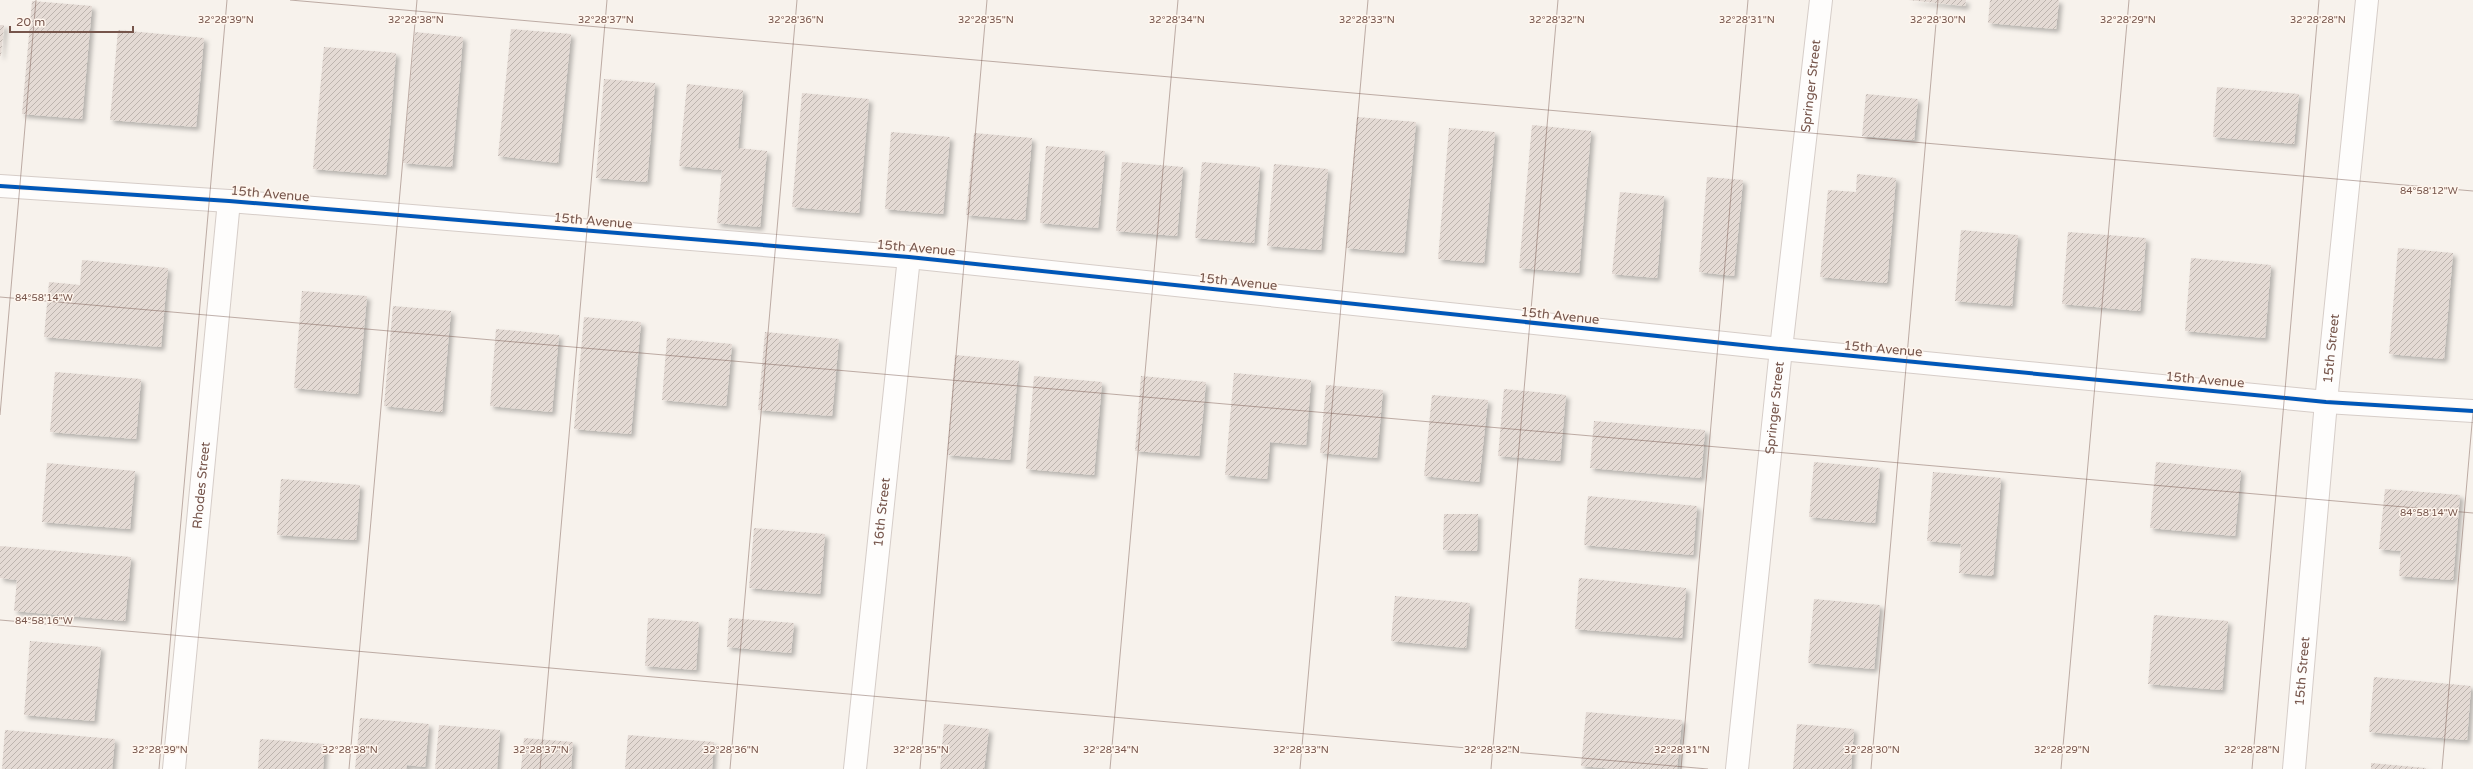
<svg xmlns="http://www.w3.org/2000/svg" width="2473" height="769" font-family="'Varela Round',sans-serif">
  <defs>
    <pattern id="building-hatch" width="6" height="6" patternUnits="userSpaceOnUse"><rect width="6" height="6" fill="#e4dad4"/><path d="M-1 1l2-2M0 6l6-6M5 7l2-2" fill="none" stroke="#bdb4ae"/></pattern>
    <filter id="shadow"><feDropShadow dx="3.5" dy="3.5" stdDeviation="2" flood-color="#0004"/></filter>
  </defs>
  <rect width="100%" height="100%" fill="#f7f2ec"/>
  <g fill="url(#building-hatch)" filter="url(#shadow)">
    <polygon points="1908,0 1966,0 1965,6"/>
    <polygon points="1990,0 2059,0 2056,29 1988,23"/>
    <polygon points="32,1 92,6 82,119 22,114"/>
    <polygon points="0,25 4,25 1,56 0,56"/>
    <polygon points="511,29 571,34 558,163 498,156"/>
    <polygon points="118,30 204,38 196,127 110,120"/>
    <polygon points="415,32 463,37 452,167 403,163"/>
    <polygon points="324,47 396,53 386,175 313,169"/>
    <polygon points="604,79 655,83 647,182 596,178"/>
    <polygon points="687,84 743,90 738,148 767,151 760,227 717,223 722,170 679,166"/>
    <polygon points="2217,87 2299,94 2294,144 2213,137"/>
    <polygon points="802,93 869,99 859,213 792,207"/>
    <polygon points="1866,94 1918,99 1914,140 1862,136"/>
    <polygon points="1357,117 1416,122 1404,253 1346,248"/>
    <polygon points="1532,125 1591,131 1579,273 1519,268"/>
    <polygon points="1449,128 1495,132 1484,263 1438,259"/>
    <polygon points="891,132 950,137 943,214 885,209"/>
    <polygon points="974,133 1032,138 1025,220 966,215"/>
    <polygon points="1046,146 1105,151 1098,228 1040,223"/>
    <polygon points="1122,162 1183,167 1177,236 1116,231"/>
    <polygon points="1202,162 1260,167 1254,243 1195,238"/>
    <polygon points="1274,164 1328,169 1321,250 1267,246"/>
    <polygon points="1857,174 1896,178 1887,283 1820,277 1828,190 1856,192"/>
    <polygon points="1707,177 1743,180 1734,276 1699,272"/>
    <polygon points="1620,192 1664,196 1657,278 1612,274"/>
    <polygon points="1961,230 2018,235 2012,306 1955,301"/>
    <polygon points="2068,232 2146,238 2140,311 2062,304"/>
    <polygon points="2398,248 2453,253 2444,359 2389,354"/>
    <polygon points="2191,258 2271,265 2265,338 2185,331"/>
    <polygon points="82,260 168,268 161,347 44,337 49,282 80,285"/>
    <polygon points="302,291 367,296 358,394 294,388"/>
    <polygon points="393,306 451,311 442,412 384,406"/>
    <polygon points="584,317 641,322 631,434 574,429"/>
    <polygon points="496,329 559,335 552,412 490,406"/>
    <polygon points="765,332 839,339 832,416 758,410"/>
    <polygon points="667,338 732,344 726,406 662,400"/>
    <polygon points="955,355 1019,361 1010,460 947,455"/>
    <polygon points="55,372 141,379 136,439 50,432"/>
    <polygon points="1234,373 1311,380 1306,445 1270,442 1267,479 1225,475"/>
    <polygon points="1034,376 1102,382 1094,475 1026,469"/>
    <polygon points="1141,376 1206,382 1199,456 1135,451"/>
    <polygon points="1326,385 1383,390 1377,458 1320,453"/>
    <polygon points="1504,389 1566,395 1560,461 1498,456"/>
    <polygon points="1432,395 1488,400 1479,482 1424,476"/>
    <polygon points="1594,421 1705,430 1701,478 1590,468"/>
    <polygon points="1814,462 1880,468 1875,523 1809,517"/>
    <polygon points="2156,462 2241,470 2235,536 2150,528"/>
    <polygon points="47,463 135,471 130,529 42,522"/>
    <polygon points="1933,472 2001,478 1993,576 1959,573 1961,544 1927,541"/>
    <polygon points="281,479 360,485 356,540 277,535"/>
    <polygon points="2385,489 2460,495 2453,580 2399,576 2401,551 2379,549"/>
    <polygon points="1588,496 1697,506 1693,555 1584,545"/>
    <polygon points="1444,514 1478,514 1477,551 1443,550"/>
    <polygon points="754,528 825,534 820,594 749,588"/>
    <polygon points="0,546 131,557 125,621 14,611 17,580 0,578"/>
    <polygon points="1579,578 1686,588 1682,638 1575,629"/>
    <polygon points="1395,596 1470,603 1466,648 1391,641"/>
    <polygon points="1814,599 1880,605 1874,669 1808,663"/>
    <polygon points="2154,615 2228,621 2222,690 2148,684"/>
    <polygon points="648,618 699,622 696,670 645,666"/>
    <polygon points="729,618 794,623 791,653 727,647"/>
    <polygon points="30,641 101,647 94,721 24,715"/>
    <polygon points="2374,677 2471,686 2467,740 2369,732"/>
    <polygon points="1586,712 1682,720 1677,769 1616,769 1581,766"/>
    <polygon points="360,718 429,724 425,767 407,765 406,769 355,769"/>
    <polygon points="944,724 989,729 984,769 940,769"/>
    <polygon points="1797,724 1854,729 1851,769 1793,769"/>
    <polygon points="439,725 500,730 497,769 435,769"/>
    <polygon points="5,730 115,739 112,769 2,769"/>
    <polygon points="628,735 714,742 712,769 625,769"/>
    <polygon points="524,738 573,742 571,769 521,769"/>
    <polygon points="260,739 325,744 323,769 258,769"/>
    <polygon points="2371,763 2426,768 2426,769 2371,769"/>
  </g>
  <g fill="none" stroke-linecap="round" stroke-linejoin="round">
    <g stroke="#d6cdc8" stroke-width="24">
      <g id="street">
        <polyline points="0,186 229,201 909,257 1781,349 2326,402 2473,411"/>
        <path id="s1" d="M174 769 229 201"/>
        <path id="s2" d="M855 769 909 257"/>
        <path id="s3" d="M1737 769 1781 349 1821 0"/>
        <path id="s4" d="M2294 769 2326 402 2367 0"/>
      </g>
    </g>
    <use href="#street" stroke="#fefdfc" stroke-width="22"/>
    <g stroke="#fff6ee" stroke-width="6">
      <polyline id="cycleway" points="0,186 229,201 909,257 1781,349 2326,402 2473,411"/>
    </g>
    <use href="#cycleway" stroke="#0057b8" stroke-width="4"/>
  </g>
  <path fill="none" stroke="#76554b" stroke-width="1" stroke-opacity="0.45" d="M290 0 2473 191M0 297 2473 513M0 415 36 0M0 620 1708 769M159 769 227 0M349 769 417 0M540 769 607 0M730 769 797 0M920 769 987 0M1110 769 1178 0M1300 769 1368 0M1491 769 1558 0M1681 769 1748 0M1871 769 1938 0M2061 769 2129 0M2252 769 2319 0M2442 769 2473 412"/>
  <g text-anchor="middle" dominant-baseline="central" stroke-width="3" stroke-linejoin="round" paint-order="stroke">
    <g font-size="13" fill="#76554b" stroke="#fff6ee">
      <text stroke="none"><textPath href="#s3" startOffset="687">Springer Street</textPath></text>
      <text transform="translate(270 194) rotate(5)">15th Avenue</text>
      <text transform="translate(593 221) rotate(5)">15th Avenue</text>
      <text transform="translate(916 248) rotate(5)">15th Avenue</text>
      <text transform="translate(1238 282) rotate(6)">15th Avenue</text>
      <text transform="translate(1560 316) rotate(6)">15th Avenue</text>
      <text stroke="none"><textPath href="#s4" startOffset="422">15th Street</textPath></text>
      <text transform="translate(1883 349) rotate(5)">15th Avenue</text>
      <text transform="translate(2205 380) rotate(5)">15th Avenue</text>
      <text stroke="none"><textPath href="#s3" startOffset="363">Springer Street</textPath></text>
      <text stroke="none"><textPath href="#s1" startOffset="285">Rhodes Street</textPath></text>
      <text stroke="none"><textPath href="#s2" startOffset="258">16th Street</textPath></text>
      <text stroke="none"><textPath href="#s4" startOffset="98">15th Street</textPath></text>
    </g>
  </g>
  <g font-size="10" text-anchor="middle" fill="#76554b" stroke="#fff6ee" stroke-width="3" stroke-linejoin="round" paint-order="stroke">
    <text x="226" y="23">32°28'39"N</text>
    <text x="416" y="23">32°28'38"N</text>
    <text x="606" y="23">32°28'37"N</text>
    <text x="796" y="23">32°28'36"N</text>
    <text x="986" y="23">32°28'35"N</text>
    <text x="1177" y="23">32°28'34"N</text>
    <text x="1367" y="23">32°28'33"N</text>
    <text x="1557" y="23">32°28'32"N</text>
    <text x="1747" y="23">32°28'31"N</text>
    <text x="1938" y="23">32°28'30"N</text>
    <text x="2128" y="23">32°28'29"N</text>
    <text x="2318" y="23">32°28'28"N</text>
    <text x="2429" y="194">84°58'12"W</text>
    <text x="44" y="301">84°58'14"W</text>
    <text x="2429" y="516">84°58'14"W</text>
    <text x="44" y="624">84°58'16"W</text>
    <text x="160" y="753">32°28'39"N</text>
    <text x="350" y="753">32°28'38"N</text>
    <text x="541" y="753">32°28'37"N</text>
    <text x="731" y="753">32°28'36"N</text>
    <text x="921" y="753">32°28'35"N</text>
    <text x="1111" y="753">32°28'34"N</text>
    <text x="1301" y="753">32°28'33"N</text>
    <text x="1492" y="753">32°28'32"N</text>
    <text x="1682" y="753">32°28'31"N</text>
    <text x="1872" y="753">32°28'30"N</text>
    <text x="2062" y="753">32°28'29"N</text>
    <text x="2252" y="753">32°28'28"N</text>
  </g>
  <path d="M10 26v6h123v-6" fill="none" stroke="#76554b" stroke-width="2"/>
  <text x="16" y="26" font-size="12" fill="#76554b" stroke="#fff6ee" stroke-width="3" paint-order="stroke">20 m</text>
</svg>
